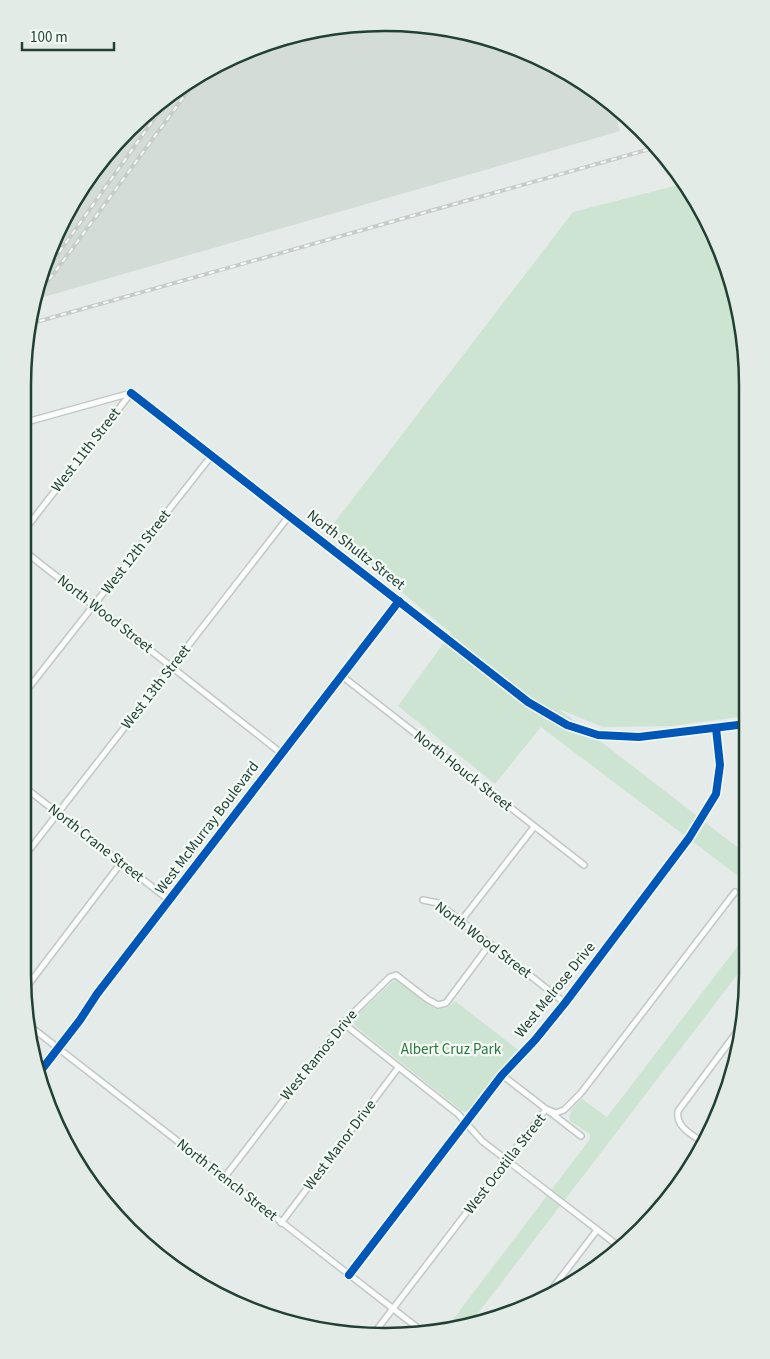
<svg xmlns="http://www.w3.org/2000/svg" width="770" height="1359" font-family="'Source Sans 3',sans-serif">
  <rect width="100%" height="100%" fill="#e5ebe8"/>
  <polygon fill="#d3dcd7" points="362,23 433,26 502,42 567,71 614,108 620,131 33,300 35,291 71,203 113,146 165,97 225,60 291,35"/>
  <g fill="#cee4d2">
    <polygon points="686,183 728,268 744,338 746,716 671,726 603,727 559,709 746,854 746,882 541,727 495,784 398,706 451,633 328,531 573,212"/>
    <path d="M747 934V962L472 1321 448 1326 590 1139V1134L570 1121C567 1113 576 1104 582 1099L607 1117Z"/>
    <path d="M396 980C414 987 436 1024 455 1001L521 1052 503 1069 468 1112 462 1111 354 1025V1018L393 981Z"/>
  </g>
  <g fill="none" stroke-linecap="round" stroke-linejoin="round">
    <g stroke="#c2c8c5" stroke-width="8">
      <g id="minor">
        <polyline points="131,393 528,702 567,725 598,735 639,737 746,724"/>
        <polyline points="23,423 131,393"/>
        <polyline points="23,532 131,393"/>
        <polyline points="23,550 281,753"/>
        <polyline points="342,676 584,865"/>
        <polyline points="23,695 212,455"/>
        <polyline points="23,786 169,900"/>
        <polyline points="23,858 289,516"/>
        <polyline points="423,900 438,903 565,1003"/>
        <polyline points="461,921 534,827"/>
        <polyline points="25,989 121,863"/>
        <polyline points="343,1023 458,1114 482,1141 621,1248"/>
        <polyline points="31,1027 423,1332"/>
        <polyline points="502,1075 581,1136"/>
        <path d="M704 1143C693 1135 675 1127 678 1111L742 1025"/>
        <polyline points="224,1178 343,1023 390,977 396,975 427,999 438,1005 446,1003 490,944"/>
        <polyline points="281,1223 398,1068"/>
        <polyline points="349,1275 502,1075 535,1040 565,1003 689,838 716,794 720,765 716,728"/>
        <polyline points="549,1293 597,1230"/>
        <polyline points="375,1332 546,1109 556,1113 564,1110 581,1093 735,892"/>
      </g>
    </g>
    <g stroke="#c2c8c5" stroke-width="9">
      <polyline id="tertiary" points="39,1073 80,1020 97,994 399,601"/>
    </g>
    <use href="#minor" stroke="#fbfcfc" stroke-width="5"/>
    <use href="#tertiary" stroke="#fbfcfc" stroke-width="6"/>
    <g stroke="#c7ccc9" stroke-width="4">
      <g id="rail">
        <polyline points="40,279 174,91"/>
        <polyline points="34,295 48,281 69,253 199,76"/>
        <polyline points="29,324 657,147"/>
      </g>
    </g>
    <use href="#rail" stroke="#f4faf6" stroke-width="2" stroke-dasharray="5.5" stroke-linecap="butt"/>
    <g stroke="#f4faf6" stroke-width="11">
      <g id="cycleway">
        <polyline points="131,393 528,702 567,725 598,735 639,737 746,724"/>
        <polyline points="39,1073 80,1020 97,994 399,601"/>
        <polyline points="349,1275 502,1075 535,1040 565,1003 689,838 716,794 720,765 716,728"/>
      </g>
    </g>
    <use href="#cycleway" stroke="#0057b8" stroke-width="8"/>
  </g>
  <g text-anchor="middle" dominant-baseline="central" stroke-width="4.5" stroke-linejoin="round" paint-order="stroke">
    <g font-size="15" fill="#224034" stroke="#f4faf6">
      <text transform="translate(86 450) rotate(-52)">West 11th Street</text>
      <text transform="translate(356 550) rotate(38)">North Shultz Street</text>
      <text transform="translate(136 552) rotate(-52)">West 12th Street</text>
      <text transform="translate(105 614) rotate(38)">North Wood Street</text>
      <text transform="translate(156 687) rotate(-52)">West 13th Street</text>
      <text transform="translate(463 771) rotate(38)">North Houck Street</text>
      <text transform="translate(207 828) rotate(-53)">West McMurray Boulevard</text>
      <text transform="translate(96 843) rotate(38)">North Crane Street</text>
      <text transform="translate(483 940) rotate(37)">North Wood Street</text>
      <text transform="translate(555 990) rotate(-51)">West Melrose Drive</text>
      <text transform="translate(319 1055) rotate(-51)">West Ramos Drive</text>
      <text transform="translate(340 1145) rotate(-53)">West Manor Drive</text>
      <text transform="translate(505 1164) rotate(-52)">West Ocotilla Street</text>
      <text transform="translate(227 1180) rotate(38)">North French Street</text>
    </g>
    <g font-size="15" fill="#2b783e" stroke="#f4faf6">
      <text x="451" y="1049">Albert Cruz Park</text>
    </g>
  </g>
  <path d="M0 0H770V1359H0ZM385 31H385A354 354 0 0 1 739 385V974A354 354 0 0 1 385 1328H385A354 354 0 0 1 31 974V385A354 354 0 0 1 385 31Z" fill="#e3ebe6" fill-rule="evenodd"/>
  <path fill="none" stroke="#224034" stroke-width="2.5" d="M385 31H385A354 354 0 0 1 739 385V974A354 354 0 0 1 385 1328H385A354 354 0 0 1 31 974V385A354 354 0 0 1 385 31Z"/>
  <path d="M22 42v8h92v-8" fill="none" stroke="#224034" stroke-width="2.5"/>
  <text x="30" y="42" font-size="15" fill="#224034" stroke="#f4faf6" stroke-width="4" paint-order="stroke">100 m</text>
</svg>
